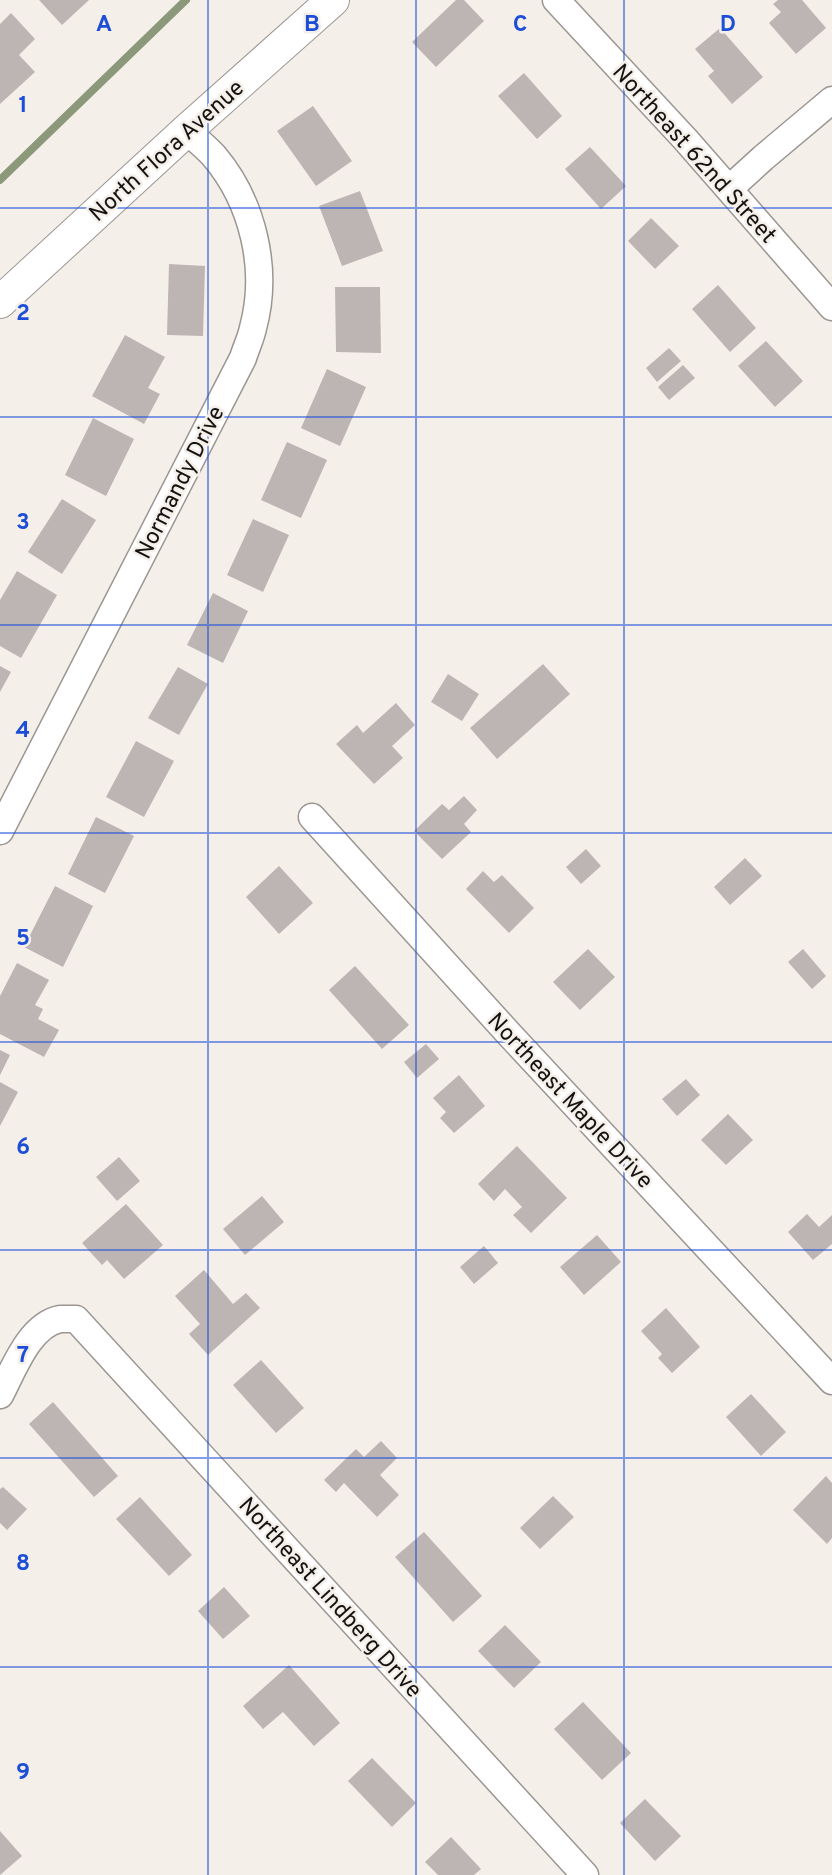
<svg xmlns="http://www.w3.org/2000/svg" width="832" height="1875" font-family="Overpass,sans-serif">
  <rect width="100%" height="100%" fill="#f5efea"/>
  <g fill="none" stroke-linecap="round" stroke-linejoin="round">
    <path stroke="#8b987a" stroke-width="8" d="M0,180L186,0"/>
  </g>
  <g fill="#bdb5b4">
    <path d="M39,0H89L62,25Z"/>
    <path d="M456,0H464L484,21L436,67L412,42Z"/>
    <path d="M778,0H802L826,28L796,54L769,23L781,12L773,4Z"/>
    <path d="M11,13L35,39L19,55L35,72L0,104V24Z"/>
    <path d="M720,28L763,77L732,104L708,76L714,71L695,49Z"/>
    <path d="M524,73L562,116L537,139L498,96Z"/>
    <path d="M313,106L352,161L316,186L277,131Z"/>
    <path d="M590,147L626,186L601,209L565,169Z"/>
    <path d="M360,191L383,251L342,266L319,206Z"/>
    <path d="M651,218L679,246L655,269L628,241Z"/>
    <path d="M169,264L205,266L203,336L167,335Z"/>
    <path d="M718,285L756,328L730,352L692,309Z"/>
    <path d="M335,287H380L381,353L336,352Z"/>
    <path d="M125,335L165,357L148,388L160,394L144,424L92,396Z"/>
    <path d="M766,341L803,381L775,407L738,366Z"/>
    <path d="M669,348L681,361L657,382L646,368Z"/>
    <path d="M683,365L695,378L669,400L658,387Z"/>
    <path d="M327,369L366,387L340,446L301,428Z"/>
    <path d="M93,418L134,439L106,496L65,475Z"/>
    <path d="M287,442L327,460L301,518L261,500Z"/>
    <path d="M62,499L96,520L62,574L28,552Z"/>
    <path d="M253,519L289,535L263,592L227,575Z"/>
    <path d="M17,571L57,595L21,658L0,646V600Z"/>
    <path d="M213,593L248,611L223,663L187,645Z"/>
    <path d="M543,664L570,694L497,759L470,728Z"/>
    <path d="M0,666L11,672L0,692Z"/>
    <path d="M178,667L208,684L179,735L148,718Z"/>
    <path d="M448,674L479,694L462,721L431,702Z"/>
    <path d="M396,703L415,725L392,746L403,758L374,784L336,744L357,725L363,733Z"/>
    <path d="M136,741L174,761L144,817L106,797Z"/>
    <path d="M464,796L477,810L464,824L471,832L442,859L414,831L442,804L449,810Z"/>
    <path d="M96,817L134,836L105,893L68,874Z"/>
    <path d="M586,849L601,866L581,884L566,867Z"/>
    <path d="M745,858L762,876L730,905L714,887Z"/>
    <path d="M279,866L313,903L279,934L246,897Z"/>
    <path d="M483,871L494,882L502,875L534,908L509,933L466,889Z"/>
    <path d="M55,886L93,906L63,967L24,947Z"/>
    <path d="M588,949L615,977L580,1010L553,982Z"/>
    <path d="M803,949L826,976L812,989L788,962Z"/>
    <path d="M17,963L49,980L35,1005L43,1009L38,1019L59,1030L44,1057L0,1034V996Z"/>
    <path d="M355,966L409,1025L382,1049L329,990Z"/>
    <path d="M426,1044L439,1059L417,1078L404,1062Z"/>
    <path d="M0,1050L10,1055L0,1075Z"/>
    <path d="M459,1075L485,1106L454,1133L440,1118L446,1112L433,1098Z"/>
    <path d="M686,1079L700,1095L677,1116L662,1099Z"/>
    <path d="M0,1082L18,1092L0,1126Z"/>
    <path d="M728,1114L753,1140L726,1165L701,1140Z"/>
    <path d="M517,1146L567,1198L531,1233L513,1215L522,1207L505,1189L494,1201L478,1184Z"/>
    <path d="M119,1157L140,1181L117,1201L96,1177Z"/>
    <path d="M262,1196L284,1222L245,1255L223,1229Z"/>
    <path d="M126,1204L163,1245L124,1279L107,1260L102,1265L82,1243Z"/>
    <path d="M807,1214L819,1227L832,1215V1244L813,1260L788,1232Z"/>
    <path d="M597,1235L621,1262L584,1295L560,1267Z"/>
    <path d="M484,1246L498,1263L474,1284L460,1267Z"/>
    <path d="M204,1270L233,1304L246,1293L260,1308L208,1355L189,1334L200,1324L175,1296Z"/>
    <path d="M666,1308L700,1347L672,1373L658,1358L662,1354L641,1331Z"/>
    <path d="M261,1360L304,1408L276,1433L233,1385Z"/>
    <path d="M751,1394L786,1432L761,1456L726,1417Z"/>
    <path d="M53,1402L118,1476L94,1497L29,1424Z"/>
    <path d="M381,1441L397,1458L380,1475L399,1495L377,1517L344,1483L336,1492L324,1480L356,1449L364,1457Z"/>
    <path d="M826,1476L832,1483V1538L827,1544L793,1510Z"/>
    <path d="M3,1487L27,1509L7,1530L0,1523V1489Z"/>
    <path d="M553,1496L574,1517L540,1549L520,1528Z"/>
    <path d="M140,1497L192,1555L169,1576L116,1519Z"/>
    <path d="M424,1532L482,1596L453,1622L395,1557Z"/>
    <path d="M224,1587L250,1616L223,1639L198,1611Z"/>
    <path d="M505,1625L541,1662L514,1688L478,1651Z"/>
    <path d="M289,1665L340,1723L314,1746L283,1712L263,1729L243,1706Z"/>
    <path d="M583,1702L631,1753L602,1780L554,1729Z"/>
    <path d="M372,1758L416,1803L392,1827L348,1781Z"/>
    <path d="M645,1799L681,1836L655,1861L620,1823Z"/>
    <path d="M0,1831L22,1856L0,1875Z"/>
    <path d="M451,1837L481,1869L474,1875H438L425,1862Z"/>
  </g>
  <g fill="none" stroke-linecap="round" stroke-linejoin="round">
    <g stroke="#9c9692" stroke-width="29">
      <g id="minor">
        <path d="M556,0L685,139L832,307"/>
        <path d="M729,189L763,158L832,100"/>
        <path d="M312,817L509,1034L832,1381"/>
        <path d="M0,831L243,358C246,348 251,338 253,328C269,269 253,202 214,156C206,147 195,139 187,130"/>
        <path d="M0,1395C13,1371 29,1325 60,1319C65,1319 71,1319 76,1319L585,1875"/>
      </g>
    </g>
    <g stroke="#9c9692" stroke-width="34">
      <path id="tertiary" d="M0,302L187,130L333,0"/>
    </g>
    <use href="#minor" stroke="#fff" stroke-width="26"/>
    <use href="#tertiary" stroke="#fff" stroke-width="32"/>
  </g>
  <path fill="none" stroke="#1d4ed8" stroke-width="2" stroke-opacity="0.55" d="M208,0V1875M416,0V1875M624,0V1875M0,208H832M0,417H832M0,625H832M0,833H832M0,1042H832M0,1250H832M0,1458H832M0,1667H832"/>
  <g text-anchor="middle" stroke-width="5" stroke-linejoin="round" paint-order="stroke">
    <g font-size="23" fill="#151311" stroke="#f5efea">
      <text transform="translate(166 150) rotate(-42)" y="8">North Flora Avenue</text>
      <text transform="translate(695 153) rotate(48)" y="8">Northeast 62nd Street</text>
      <text transform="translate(179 482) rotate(-63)" y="8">Normandy Drive</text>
      <text transform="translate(571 1100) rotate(47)" y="8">Northeast Maple Drive</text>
      <text transform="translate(331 1597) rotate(48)" y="8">Northeast Lindberg Drive</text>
    </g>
  </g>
  <g font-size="23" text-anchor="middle" font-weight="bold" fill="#1d4ed8" stroke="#f5efea" stroke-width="5" stroke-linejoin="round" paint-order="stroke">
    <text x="104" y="31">A</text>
    <text x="312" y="31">B</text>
    <text x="520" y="31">C</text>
    <text x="728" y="31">D</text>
    <text x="23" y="112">1</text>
    <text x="23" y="320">2</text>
    <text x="23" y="529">3</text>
    <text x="23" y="737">4</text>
    <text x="23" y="945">5</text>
    <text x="23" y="1154">6</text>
    <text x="23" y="1362">7</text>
    <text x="23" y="1570">8</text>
    <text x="23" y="1779">9</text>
  </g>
</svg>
